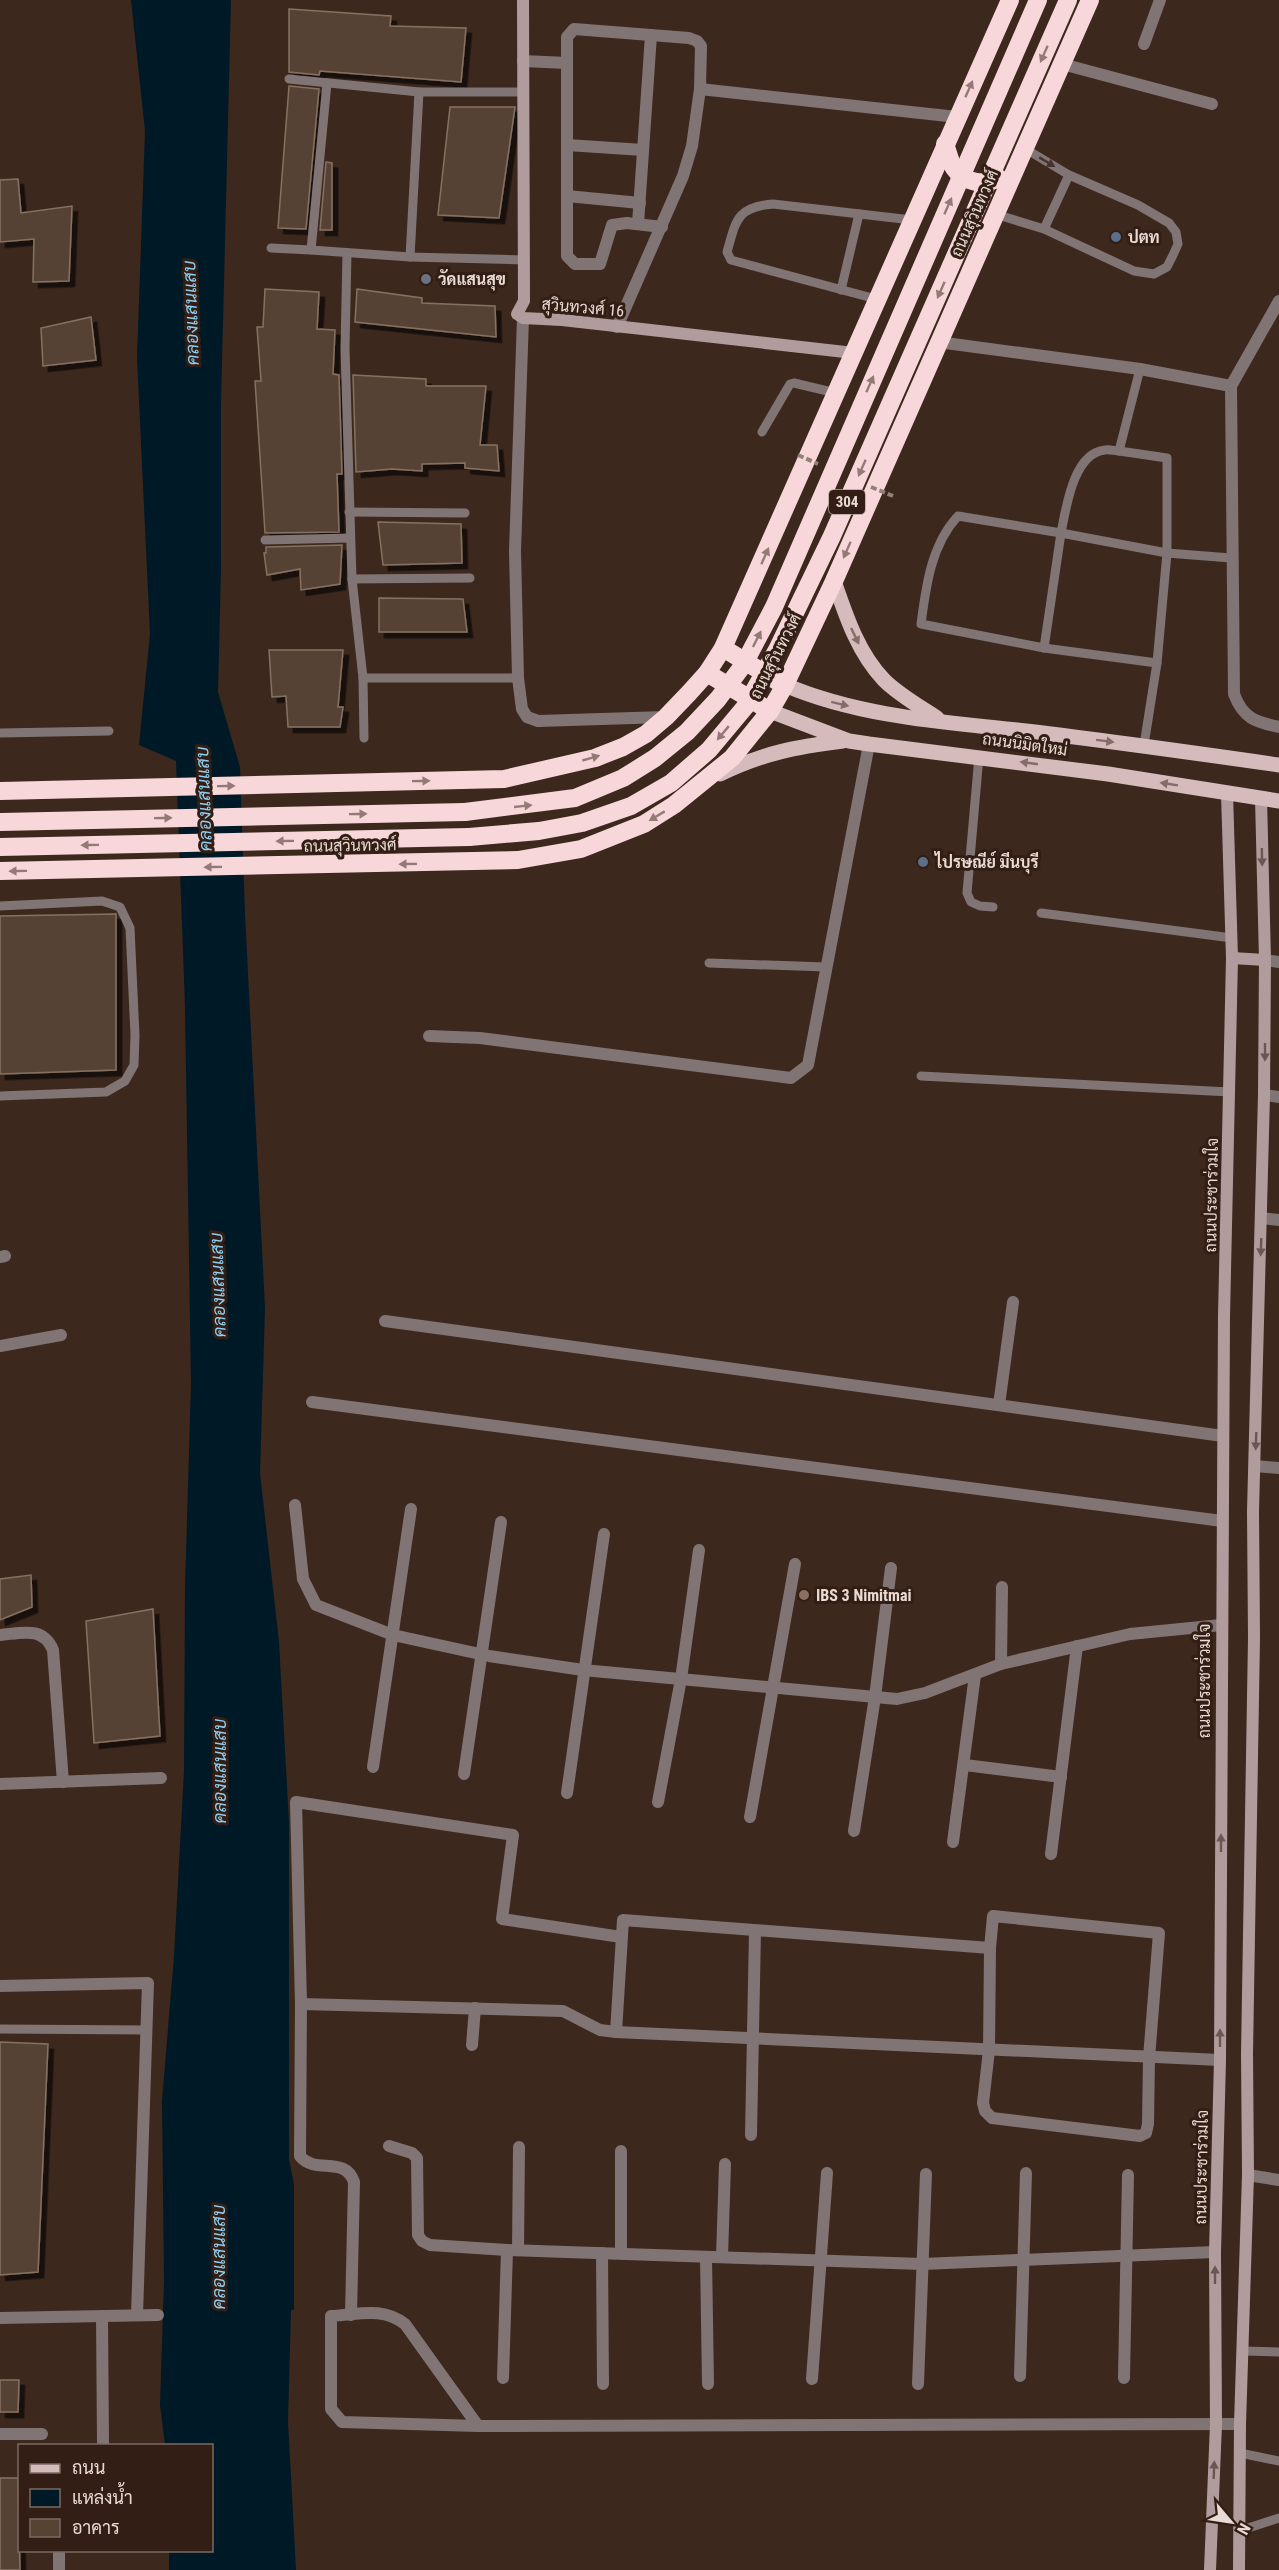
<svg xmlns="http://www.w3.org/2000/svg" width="1279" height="2570" font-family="'Roboto Condensed',Sarabun,sans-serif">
  <defs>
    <filter id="shadow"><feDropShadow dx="5.5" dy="5.5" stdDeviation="0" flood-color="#0009"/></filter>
  </defs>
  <rect width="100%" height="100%" fill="#3c281d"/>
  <path fill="#001926" d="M131,0H231L221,403V569L218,692L240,767L245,914L265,1308L260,1473L279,1642L289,1823V2159L294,2185V2310H291L288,2421L296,2570H169V2551L212,2550V2446L165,2445L160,2405L164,2281L162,2101L174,1956L184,1771L185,1587L191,1384L185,1006L176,761L139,745L150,634L137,358L145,131Z"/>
  <g fill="#574334" stroke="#867161" stroke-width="1.5" filter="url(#shadow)">
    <path d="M289,9L391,16L390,26L466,28L461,82L320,71L319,75L289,72Z"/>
    <path d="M289,86L319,89L306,229L278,228Z"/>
    <path d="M450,107H515L499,218L438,215Z"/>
    <path d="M326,162L332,163V230H320Z"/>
    <path d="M18,179L21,213L72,206L69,281L33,282L34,239L0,242V180Z"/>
    <path d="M265,289L319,292L317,329L335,330L333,374L339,375L342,474H337L339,532L265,533L255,381H261L257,327H263Z"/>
    <path d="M357,289L422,298V303L495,306L496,337L355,322Z"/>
    <path d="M91,317L96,360L43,366L41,328Z"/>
    <path d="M353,375L426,379V386H486L480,445H497L499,471L465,468V463L422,464V471L392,469L356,472Z"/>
    <path d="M378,522L461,524L462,563L383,565Z"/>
    <path d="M342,545L340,584L301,590L300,569L267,575L264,553H266V547Z"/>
    <path d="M379,598L463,599L467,632H379Z"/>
    <path d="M269,650H343L338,707H343L340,727H288L286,696L272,697Z"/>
    <path d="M116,914V1070L0,1074V916Z"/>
    <path d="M31,1575L32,1607L0,1620V1579Z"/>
    <path d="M153,1609L160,1736L94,1743L86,1621Z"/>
    <path d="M0,2042L48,2044L38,2272L0,2275Z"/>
    <path d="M0,2380H19L18,2412H0Z"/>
    <path d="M0,2478H18L20,2570H0Z"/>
  </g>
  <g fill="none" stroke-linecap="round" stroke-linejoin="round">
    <g stroke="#817475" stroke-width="9">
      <path d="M289,79L419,92"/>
      <path d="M327,83L311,250L410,257"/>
      <path d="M523,92H419L410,257L525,260"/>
      <path d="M995,214L1044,229L1134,271L1154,274L1167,267L1173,255L1178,244L1176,232L1169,223L1138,205L1069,175L1024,148"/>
      <path d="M1044,229L1069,175"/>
      <path d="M271,248L311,250"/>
      <path d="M347,253L345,349L352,579"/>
      <path d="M841,290L859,214"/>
      <path d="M876,299L731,260L727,252C736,221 736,207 773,204L912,220"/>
      <path d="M1140,369L1119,451C1115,451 1109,449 1105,450C1073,453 1066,509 1061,533L958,516C931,545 926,586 921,624L1044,648L1157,663"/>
      <path d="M762,432L790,384L794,383L836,393"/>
      <path d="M349,512L465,513"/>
      <path d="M265,540L350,538"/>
      <path d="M470,578L352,579L363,678H518"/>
      <path d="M1044,648L1061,533L1167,553V458L1119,451"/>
      <path d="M363,678L364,738"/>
      <path d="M0,733L109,731"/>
      <path d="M1144,745L1157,663L1167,553L1231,558"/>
      <path d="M979,756L967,893L971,902L980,906L993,907"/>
      <path d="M0,906L102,901L120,907L130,928L135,1035L134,1065L125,1081L106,1092L0,1096"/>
      <path d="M1041,913L1232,938"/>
      <path d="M709,963L826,967"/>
      <path d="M921,1076L1230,1092"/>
      <path d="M0,2029L147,2030"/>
      <path d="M1243,2351L1279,2352"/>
      <path d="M1240,2453L1279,2461"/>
      <path d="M1239,2531L1279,2518"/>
    </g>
    <g stroke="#817475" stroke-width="12">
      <path d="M1144,44L1160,0"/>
      <path d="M523,61L567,63"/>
      <path d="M1062,64L1212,104"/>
      <path d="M567,145L643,150"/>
      <path d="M567,196L640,203"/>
      <path d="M638,224L651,35"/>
      <path d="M662,227L627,223L612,225L600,264H575L567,256V37L574,29L689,38L697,41L701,46L700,89"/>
      <path d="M523,318L515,551L518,678L522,709L527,717L538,721L665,717"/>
      <path d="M617,327L683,176L692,146L700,89L957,117"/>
      <path d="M938,342L1140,369L1231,386L1234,694C1243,718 1255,722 1279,727"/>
      <path d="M1231,386L1279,301"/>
      <path d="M1265,960L1279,962"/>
      <path d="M429,1036L480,1038L791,1078L808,1065L869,744"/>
      <path d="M1264,1095L1279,1097"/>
      <path d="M1262,1218L1279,1220"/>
      <path d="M0,1257L5,1256"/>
      <path d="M385,1321L1223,1436"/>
      <path d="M0,1346L61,1335"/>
      <path d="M312,1402L1222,1521"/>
      <path d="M999,1405L1013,1302"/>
      <path d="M1255,1466L1279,1468"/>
      <path d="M295,1505L303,1579L316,1605L393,1635L489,1656L583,1670L897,1699L925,1693L1001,1664L1130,1634L1221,1625"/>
      <path d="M0,1635C22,1633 43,1626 53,1650L63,1782"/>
      <path d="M1001,1664L1002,1587"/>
      <path d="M965,1765L1061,1777"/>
      <path d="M373,1767L411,1509"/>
      <path d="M464,1774L501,1522"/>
      <path d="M0,1784L161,1778"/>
      <path d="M567,1793L604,1534"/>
      <path d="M658,1802L681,1679L699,1550"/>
      <path d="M750,1817L795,1564"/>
      <path d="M854,1831L875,1697L891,1568"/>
      <path d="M953,1842L975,1675"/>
      <path d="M1051,1854L1077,1646"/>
      <path d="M993,1916L1159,1933L1149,2058L1148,2124L1146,2133L1140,2136L992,2118L985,2111L983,2103L989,2050L990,1948Z"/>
      <path d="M0,1986L148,1983L137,2315"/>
      <path d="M301,2004L563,2011L600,2030L616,2032L1220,2060"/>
      <path d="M616,2032L623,1920L990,1948"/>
      <path d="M472,2045L475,2008"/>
      <path d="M751,2135L755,1931"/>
      <path d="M389,2146L412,2153L417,2158L418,2235L422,2241L430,2245L507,2250L922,2264L1215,2252"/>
      <path d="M1248,2175L1279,2180"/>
      <path d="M518,2250L519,2147"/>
      <path d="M602,2253L603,2384"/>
      <path d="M621,2253V2151"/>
      <path d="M706,2257L708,2384"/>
      <path d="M722,2257L725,2164"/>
      <path d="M351,2315L354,2182C345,2155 315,2175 300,2156L301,2004L296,1802L513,1835L502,1919L621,1937"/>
      <path d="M102,2316L103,2443"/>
      <path d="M0,2318L158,2315"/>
      <path d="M1020,2376L1026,2173"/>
      <path d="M503,2378L507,2250"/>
      <path d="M1124,2378L1128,2175"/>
      <path d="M812,2379L827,2173"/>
      <path d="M918,2384L926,2174"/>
      <path d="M478,2426L405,2324C381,2306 358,2315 331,2316V2409L342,2422L478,2426L1240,2424"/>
      <path d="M0,2434H42"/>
      <path d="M59,2570V2550"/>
    </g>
    <g stroke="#b19c9d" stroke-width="12">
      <path d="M523,0L524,301L517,314L523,318L562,320L854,353"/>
      <path d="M1232,958L1265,960"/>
      <path d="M1210,2570L1216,2424L1215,2252L1220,2060L1224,1316L1232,958L1227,793"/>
      <path d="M1239,2570L1240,2424L1248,2175L1247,2054L1254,1638L1253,1511L1264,1095L1265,960L1261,798"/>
    </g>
    <g stroke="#d6bbbc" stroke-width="15">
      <path d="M834,581C846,616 858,653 884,680C899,695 919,706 937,718"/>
      <path d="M785,685C860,717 945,722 1026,731C1110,741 1195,753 1279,765"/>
      <path d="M770,711L849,741L869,744L1108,774L1279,801"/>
      <path d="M720,774C764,753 795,747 843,741"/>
    </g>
    <g stroke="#f7d7d9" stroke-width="18">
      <path d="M945,144C948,152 950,162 954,168C964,183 984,186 999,178"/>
      <path d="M723,648L777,681"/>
      <path d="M707,673L770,711"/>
      <path d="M0,791L504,779L595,758L623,747L646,734L666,717L689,693L707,673L723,648L1010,0"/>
      <path d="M0,822L465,812"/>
      <path d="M0,847L469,837"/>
      <path d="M0,871L518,860L581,849L644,824L674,805L732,758L770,711L785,685L834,581L1090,0"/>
    </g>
    <g stroke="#928177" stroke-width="4" stroke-dasharray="6 3" stroke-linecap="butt">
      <path d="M798,455L818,464"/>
      <path d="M871,487L893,496"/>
    </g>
    <g stroke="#f7d7d9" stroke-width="18">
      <path d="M465,812L575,798L623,778L655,758L687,732L718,699L744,664L774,607L1038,0"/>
      <path d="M469,837L539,831L582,823L631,806L671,783L709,750L745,707L777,650L832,536L1068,0"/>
    </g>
  </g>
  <defs><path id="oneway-solid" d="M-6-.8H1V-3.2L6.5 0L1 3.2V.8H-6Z" transform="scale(1.5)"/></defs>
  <g fill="#947a76">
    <use href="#oneway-solid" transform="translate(1044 54) rotate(114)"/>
    <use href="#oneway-solid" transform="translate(969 89) rotate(-66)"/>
    <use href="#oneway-solid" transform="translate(948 206) rotate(-66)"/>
    <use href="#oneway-solid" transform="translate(941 290) rotate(114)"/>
    <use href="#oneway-solid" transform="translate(870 384) rotate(-66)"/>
    <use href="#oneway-solid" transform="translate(862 468) rotate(114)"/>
    <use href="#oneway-solid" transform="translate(847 550) rotate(114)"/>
    <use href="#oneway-solid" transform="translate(765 556) rotate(-66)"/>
    <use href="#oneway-solid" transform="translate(757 639) rotate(-63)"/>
    <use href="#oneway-solid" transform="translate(723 733) rotate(130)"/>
    <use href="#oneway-solid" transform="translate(591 758) rotate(-16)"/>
    <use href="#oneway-solid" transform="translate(421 781) rotate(-1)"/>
    <use href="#oneway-solid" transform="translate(226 786) rotate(-1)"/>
    <use href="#oneway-solid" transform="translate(523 806) rotate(-6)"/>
    <use href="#oneway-solid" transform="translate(358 814) rotate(-1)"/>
    <use href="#oneway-solid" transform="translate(657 816) rotate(149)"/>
    <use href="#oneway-solid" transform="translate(163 818) rotate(-1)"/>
    <use href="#oneway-solid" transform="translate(285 841) rotate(179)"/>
    <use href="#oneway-solid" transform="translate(90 845) rotate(179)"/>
    <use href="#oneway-solid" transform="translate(408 864) rotate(179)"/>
    <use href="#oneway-solid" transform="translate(213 867) rotate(179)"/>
    <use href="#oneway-solid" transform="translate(18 871) rotate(179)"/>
  </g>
  <use fill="#46342c" href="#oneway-solid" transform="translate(1047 162) rotate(31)"/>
  <g fill="#846c68">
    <use href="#oneway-solid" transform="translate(855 636) rotate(64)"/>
    <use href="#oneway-solid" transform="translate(840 704) rotate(14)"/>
    <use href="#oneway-solid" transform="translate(1105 741) rotate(7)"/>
    <use href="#oneway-solid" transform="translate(1029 763) rotate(-172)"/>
    <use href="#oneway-solid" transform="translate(1169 784) rotate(-171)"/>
  </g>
  <g fill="#6b5752">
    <use href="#oneway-solid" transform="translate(1262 857) rotate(89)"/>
    <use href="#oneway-solid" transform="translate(1265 1052) rotate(90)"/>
    <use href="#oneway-solid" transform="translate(1261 1247) rotate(92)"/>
    <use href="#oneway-solid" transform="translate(1256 1441) rotate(92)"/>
    <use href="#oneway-solid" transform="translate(1221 1843) rotate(-90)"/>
    <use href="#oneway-solid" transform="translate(1220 2038) rotate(-90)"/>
    <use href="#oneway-solid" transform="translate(1215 2275) rotate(-90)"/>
    <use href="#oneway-solid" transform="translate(1214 2470) rotate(-88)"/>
  </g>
  <g fill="#5c6f8a" stroke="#321e14" stroke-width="2">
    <circle cx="1116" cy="237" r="6"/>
    <circle cx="923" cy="862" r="6"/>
  </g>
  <circle fill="#6b7280" stroke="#321e14" stroke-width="2" cx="426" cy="279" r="6"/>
  <circle fill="#8d6e63" stroke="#321e14" stroke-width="2" cx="804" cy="1595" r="6"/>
  <g text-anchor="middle" stroke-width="6" stroke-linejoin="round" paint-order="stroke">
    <rect fill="#321e14" stroke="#b2a29a" stroke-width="1.5" x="829" y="490" width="36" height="24" rx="4.5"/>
    <g font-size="15" font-weight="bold" fill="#e9dbd4">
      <text x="847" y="507">304</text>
    </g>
    <g font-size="16" fill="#e9dbd4" stroke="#321e14">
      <text transform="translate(974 213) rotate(-66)" y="6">ถนนสุวินทวงศ์</text>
      <text transform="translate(583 307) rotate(5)" y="6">สุวินทวงศ์ 16</text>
      <text transform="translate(775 656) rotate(-63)" y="6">ถนนสุวินทวงศ์</text>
      <text transform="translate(1025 744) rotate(8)" y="6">ถนนนิมิตใหม่</text>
      <text transform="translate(350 845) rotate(-1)" y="6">ถนนสุวินทวงศ์</text>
      <text transform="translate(1211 1195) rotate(-89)" y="6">ถนนประชาร่วมใจ</text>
      <text transform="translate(1204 1681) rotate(-90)" y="6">ถนนประชาร่วมใจ</text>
      <text transform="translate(1201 2167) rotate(-89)" y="6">ถนนประชาร่วมใจ</text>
    </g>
    <g font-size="16" font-weight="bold" fill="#e9dbd4" stroke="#321e14" text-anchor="start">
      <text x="1128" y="243">ปตท</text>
      <text x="438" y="285">วัดแสนสุข</text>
      <text x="935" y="868">ไปรษณีย์ มีนบุรี</text>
      <text x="816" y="1601">IBS 3 Nimitmai</text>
    </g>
    <g font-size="18" font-style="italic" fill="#8ecef0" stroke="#321e14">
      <text transform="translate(191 313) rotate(-92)" y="6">คลองแสนแสบ</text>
      <text transform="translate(204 799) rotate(-92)" y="6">คลองแสนแสบ</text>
      <text transform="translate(218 1285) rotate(-92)" y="6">คลองแสนแสบ</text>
      <text transform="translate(220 1771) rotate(-90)" y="6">คลองแสนแสบ</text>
      <text transform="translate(219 2257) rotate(-90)" y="6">คลองแสนแสบ</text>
    </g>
  </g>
  <rect x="18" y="2444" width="195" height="108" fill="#321e14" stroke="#7b6a61" stroke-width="1.5"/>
  <rect x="30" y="2464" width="30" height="9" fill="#d6bbbc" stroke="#7b6a61" stroke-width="1.5"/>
  <text x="72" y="2474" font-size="18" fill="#e9dbd4">ถนน</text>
  <rect x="30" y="2489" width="30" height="18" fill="#001926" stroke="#7b6a61" stroke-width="1.5"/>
  <text x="72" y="2504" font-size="18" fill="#e9dbd4">แหล่งน้ำ</text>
  <rect x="30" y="2519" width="30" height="18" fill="#574334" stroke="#7b6a61" stroke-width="1.5"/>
  <text x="72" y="2534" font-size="18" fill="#e9dbd4">อาคาร</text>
  <g transform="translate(1231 2522) rotate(119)" stroke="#321e14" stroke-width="4.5" paint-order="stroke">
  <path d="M0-4.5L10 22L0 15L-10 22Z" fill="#e9dbd4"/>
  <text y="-9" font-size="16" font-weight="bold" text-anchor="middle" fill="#e9dbd4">N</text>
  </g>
</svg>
